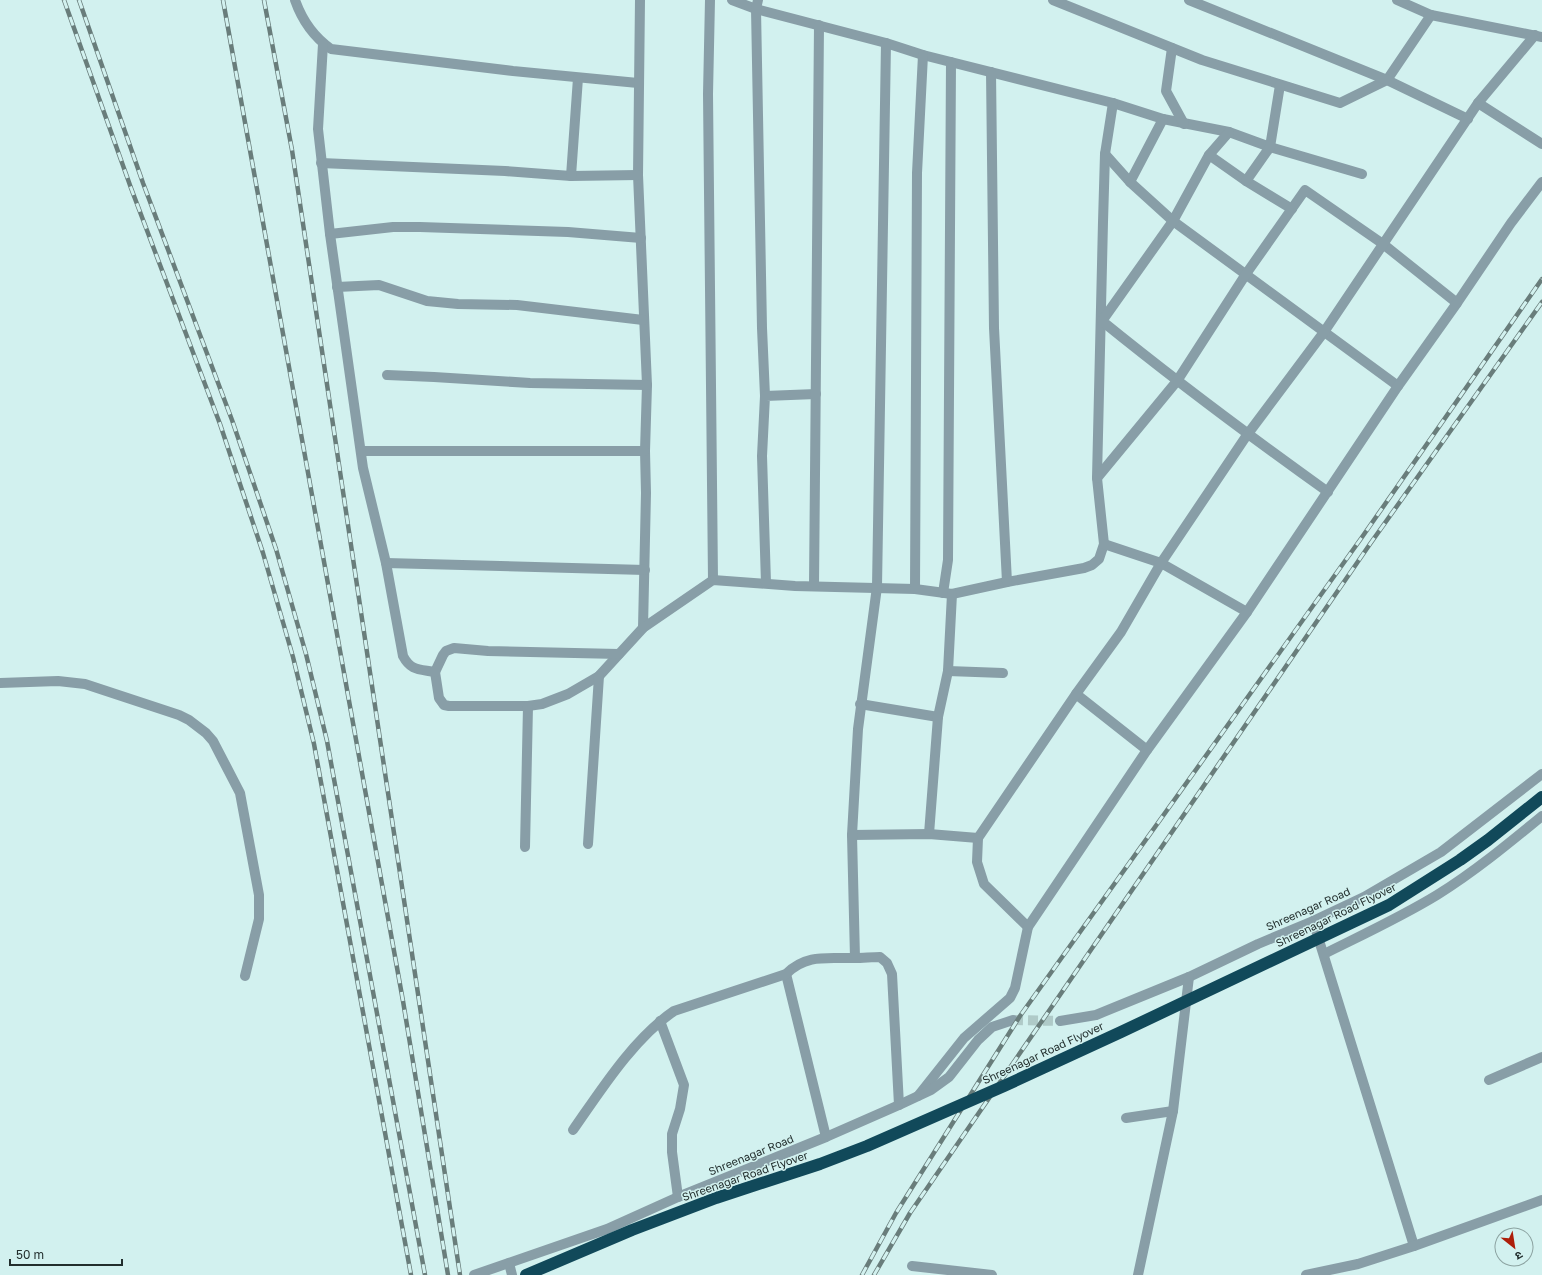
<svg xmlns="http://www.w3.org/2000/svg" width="1542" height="1275" font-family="'Golos Text','Noto Sans Devanagari',sans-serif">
  <rect width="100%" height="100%" fill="#d2f1ef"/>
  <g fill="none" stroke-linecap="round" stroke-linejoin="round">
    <path stroke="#afcac8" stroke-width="10" stroke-dasharray="10 5" stroke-linecap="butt" d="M1013,1020L1060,1021"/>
    <g stroke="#889ea7" stroke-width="10">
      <path d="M295,0C302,20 314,37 331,49L513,71L638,83"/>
      <path d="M640,0L638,175L647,385L645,451L646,493L643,628"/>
      <path d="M710,0L708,94L713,580"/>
      <path d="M732,0L756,9L886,43L923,55L1113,103L1163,119L1229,132L1270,147L1362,174"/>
      <path d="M758,0L756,9L762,328L765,396"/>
      <path d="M1053,0L1202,60L1340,103L1387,80L1431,15"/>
      <path d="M1189,0L1387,80L1468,119"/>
      <path d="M1397,0L1431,15L1542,37"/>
      <path d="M323,44L318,129L330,234L363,468L386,563L403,656C411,671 419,669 435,672L439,698L444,705L449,706H528L542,704L568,694L599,676L643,628L713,580L795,586L915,589L952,594L1007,582L1084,568L1092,565L1099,559L1104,544L1097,478L1103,222L1105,154L1113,103"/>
      <path d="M1172,48L1166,91L1184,124"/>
      <path d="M991,72L994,328L1007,582"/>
      <path d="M1478,103L1542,144"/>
      <path d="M1163,119L1130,182L1173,221L1398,386"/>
      <path d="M1229,132L1209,155L1173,221L1102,321C1176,381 1251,437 1328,492"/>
      <path d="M1105,154L1130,182"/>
      <path d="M1209,155L1246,181L1292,209"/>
      <path d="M321,163L505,171L571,176L638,175"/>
      <path d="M571,176L578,78"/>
      <path d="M1246,181L1270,147L1280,85"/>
      <path d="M330,234L393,227H420L568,232L641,238"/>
      <path d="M337,287L379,285L427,301L458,304L517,305L643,320"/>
      <path d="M387,375L434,377L530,383L647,385"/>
      <path d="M361,451H645"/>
      <path d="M1097,478L1177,381L1246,274L1305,190L1383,244L1457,303"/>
      <path d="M1104,544L1161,563L1247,612"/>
      <path d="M386,563L645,570"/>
      <path d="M766,583L762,456L765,396L816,394"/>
      <path d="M814,586L819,25"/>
      <path d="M915,589L917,173L923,55"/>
      <path d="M943,593L948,560L951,62"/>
      <path d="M948,671L1003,673"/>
      <path d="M435,672L443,655L446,651L454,648L488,651L619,654"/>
      <path d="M0,683L58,681L85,684L179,715L189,720L206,733L213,741L240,793L259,895V919L245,976"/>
      <path d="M1076,694L1147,750"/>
      <path d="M860,704L938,717"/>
      <path d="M929,834L938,717L948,671L952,594"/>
      <path d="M852,835L929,834L978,838"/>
      <path d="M588,844L599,676"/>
      <path d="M525,847L528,706"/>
      <path d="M1313,921L1414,1246"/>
      <path d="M1028,927L984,884L977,862L978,838L1076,694L1121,632L1161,563L1247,435L1324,332L1478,103L1535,35"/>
      <path d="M1324,954C1362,935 1401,917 1437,895C1474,872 1508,844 1542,816"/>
      <path d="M855,958L852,835L858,729L877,587L886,43"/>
      <path d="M786,974L826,1137"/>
      <path d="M660,1021L684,1085L680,1109L672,1134V1152L678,1197"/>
      <path d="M1060,1021L1096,1015L1189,977L1258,944L1313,921L1364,897L1441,852L1542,774"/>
      <path d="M1489,1080L1542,1057"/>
      <path d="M918,1096L964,1038L1010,998L1015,988L1028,927L1147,750L1247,612L1398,386L1457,303L1511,223L1542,182"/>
      <path d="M1126,1118L1173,1111"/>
      <path d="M573,1130C601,1090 633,1039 674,1011L786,974C807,953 829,959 855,958C863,958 872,957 880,957L887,963L892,974L899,1105"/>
      <path d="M509,1263L512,1275"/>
      <path d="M912,1266L992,1275"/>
      <path d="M474,1275L607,1229L678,1197L826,1137L899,1105L931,1090L949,1077L978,1040L992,1027L1013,1020"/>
      <path d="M1138,1275L1173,1111L1189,977"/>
      <path d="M1306,1275L1358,1264L1414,1246L1542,1200"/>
    </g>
    <g stroke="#697d7b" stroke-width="4.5">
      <g id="rail">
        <path d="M64,0L131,188L220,424L263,553L293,657L314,744L411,1275"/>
        <path d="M79,0L143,183L232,420L276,549L306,654L327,741L425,1275"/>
        <path d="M223,0L403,1001L448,1275"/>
        <path d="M264,0L292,150L460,1275"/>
        <path d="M862,1275L896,1213L1020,1016L1360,540L1542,279"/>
        <path d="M874,1275L910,1213L1370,544L1542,302"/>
      </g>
    </g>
    <use href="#rail" stroke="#d2f1ef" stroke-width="3" stroke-dasharray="9" stroke-linecap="butt"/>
    <path stroke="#11495a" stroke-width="12" d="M526,1275L632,1230L716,1198L820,1164L867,1146L1004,1086L1121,1032L1389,905L1460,860L1488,840L1542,797"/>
  </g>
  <g text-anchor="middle" stroke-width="3" stroke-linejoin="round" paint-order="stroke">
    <g font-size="11" fill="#222e2d" stroke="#d2f1ef">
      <text transform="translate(1308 909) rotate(-24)" y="4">Shreenagar Road</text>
      <text transform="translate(1336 915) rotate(-26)" y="4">Shreenagar Road Flyover</text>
      <text transform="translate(1043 1053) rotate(-25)" y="4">Shreenagar Road Flyover</text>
      <text transform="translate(751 1155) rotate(-22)" y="4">Shreenagar Road</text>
      <text transform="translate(745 1176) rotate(-19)" y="4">Shreenagar Road Flyover</text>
    </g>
  </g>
  <g transform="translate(1514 1247) rotate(150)"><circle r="19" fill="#d2f1ef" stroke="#8ca3a1"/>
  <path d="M0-3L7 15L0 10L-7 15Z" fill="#ad1e0a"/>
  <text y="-6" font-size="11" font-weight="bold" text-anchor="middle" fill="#222e2d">उ</text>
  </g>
  <path d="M10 1259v6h112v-6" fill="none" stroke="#222e2d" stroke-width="2"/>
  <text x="16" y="1259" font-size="12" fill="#222e2d" stroke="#d2f1ef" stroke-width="3" paint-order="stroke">50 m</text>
</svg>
